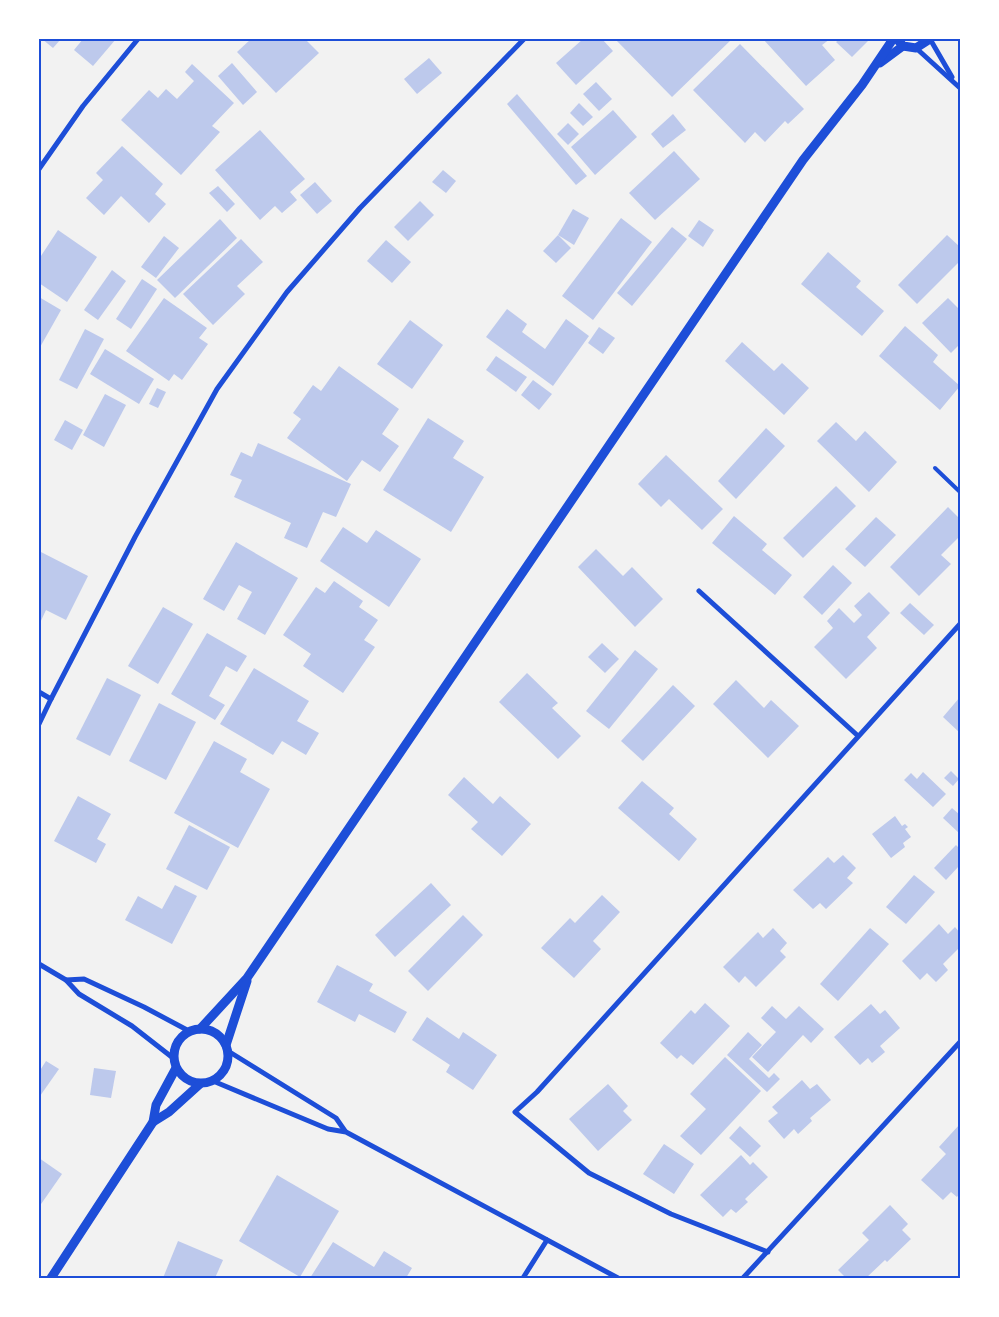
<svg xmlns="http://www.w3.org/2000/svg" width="999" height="1317" font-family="'Fira Sans Condensed',sans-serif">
  <rect width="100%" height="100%" fill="#f2f2f2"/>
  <g fill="#bdc9ec">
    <path d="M42,39H61L53,48Z"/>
    <path d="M83,39H116L93,66L74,50Z"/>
    <path d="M251,39H305L319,53L276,93L237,52Z"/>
    <path d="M583,39H602L613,51L576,85L556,63Z"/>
    <path d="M615,39H732L672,97Z"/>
    <path d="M763,39H830L822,45L835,60L806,86Z"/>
    <path d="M840,39H870L852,57L836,42Z"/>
    <path d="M740,44L804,109L788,124L785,121L765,142L755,132L745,143L693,90Z"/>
    <path d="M429,58L442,73L417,94L404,79Z"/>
    <path d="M232,63L257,92L243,105L218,76Z"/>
    <path d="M192,64L234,103L212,126L220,132L181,175L121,120L149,90L158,98L166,89L177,99L194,81L185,72Z"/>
    <path d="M596,82L612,99L599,111L583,94Z"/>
    <path d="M517,94L587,176L576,185L507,104Z"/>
    <path d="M579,103L593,117L583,126L570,113Z"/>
    <path d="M613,110L637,137L595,175L571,147Z"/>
    <path d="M673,114L686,130L663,148L651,134Z"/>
    <path d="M568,123L579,134L568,145L557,134Z"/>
    <path d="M260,130L305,179L290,192L297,200L282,213L275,206L260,220L215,170Z"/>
    <path d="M122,146L163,184L155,194L166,204L149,223L121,196L104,215L86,198L103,180L96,173Z"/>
    <path d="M674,151L700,179L655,220L629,193Z"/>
    <path d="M443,170L456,181L446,193L432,182Z"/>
    <path d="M315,182L332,201L317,214L300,195Z"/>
    <path d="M218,186L235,204L227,212L209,193Z"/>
    <path d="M420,201L434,215L408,241L394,227Z"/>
    <path d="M573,209L589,218L574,245L558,235Z"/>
    <path d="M621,218L652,242L593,320L562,296Z"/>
    <path d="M220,219L237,238L175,298L157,280Z"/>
    <path d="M699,220L714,230L703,247L688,236Z"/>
    <path d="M672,227L687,239L632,306L617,293Z"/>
    <path d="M58,230L97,257L67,302L39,283V259Z"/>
    <path d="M558,235L571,248L556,263L543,251Z"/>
    <path d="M947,235L960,247V261L917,304L898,285Z"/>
    <path d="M164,236L179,248L156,278L141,267Z"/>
    <path d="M241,239L263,262L237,286L245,294L213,325L183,294Z"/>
    <path d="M386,240L411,262L392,283L367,261Z"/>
    <path d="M828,252L861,281L856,287L884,311L862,336L801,284Z"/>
    <path d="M112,270L126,281L98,320L84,310Z"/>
    <path d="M142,279L157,289L131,329L116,319Z"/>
    <path d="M39,297L61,310L39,349Z"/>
    <path d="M164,298L207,328L199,338L208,344L182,380L174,374L169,381L126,351Z"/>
    <path d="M948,298L960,310V344L951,353L922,323Z"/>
    <path d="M507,309L527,324L522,332L545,349L566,319L589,336L553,386L486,337Z"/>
    <path d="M410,320L443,345L412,389L377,364Z"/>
    <path d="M905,326L938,355L933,362L960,386L940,410L879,356Z"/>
    <path d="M599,327L615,338L603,354L588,343Z"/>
    <path d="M85,329L104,339L77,389L59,380Z"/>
    <path d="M742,342L774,371L782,363L809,388L784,415L725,361Z"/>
    <path d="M105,349L154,379L139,404L90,374Z"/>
    <path d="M496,356L527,377L516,392L486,370Z"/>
    <path d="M339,366L399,409L382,434L399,446L380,472L362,460L347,481L287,438L301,419L293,413L313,385L321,391Z"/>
    <path d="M533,380L552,394L539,410L521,395Z"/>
    <path d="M157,388L166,392L158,408L149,404Z"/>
    <path d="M105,394L126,405L104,447L83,435Z"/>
    <path d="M428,418L464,441L453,458L484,477L451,532L383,490Z"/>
    <path d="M65,420L83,430L72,450L54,440Z"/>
    <path d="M836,422L856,441L865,431L897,462L869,492L817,441Z"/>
    <path d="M766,428L785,446L736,499L718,481Z"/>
    <path d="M258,443L351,484L336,517L323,512L307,548L284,538L291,523L234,497L242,480L230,475L241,452L252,457Z"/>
    <path d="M666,455L723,509L702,530L669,499L661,507L638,484Z"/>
    <path d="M836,486L856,506L803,558L783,538Z"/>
    <path d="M948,507L960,519V536L941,555L951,564L919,596L890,567Z"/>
    <path d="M734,516L767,544L762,550L792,575L775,595L712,543Z"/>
    <path d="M876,517L896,535L865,567L845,549Z"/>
    <path d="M343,527L367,543L376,530L421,559L389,607L320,561Z"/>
    <path d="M236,542L298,578L265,635L237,619L252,592L239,585L224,611L203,599Z"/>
    <path d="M596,549L623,576L632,567L663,599L635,627L578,567Z"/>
    <path d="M39,551L88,576L66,620L46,610L39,625Z"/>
    <path d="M833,565L852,583L822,615L803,597Z"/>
    <path d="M334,581L363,601L359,607L378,620L364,640L375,647L343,693L303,666L311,654L283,635L316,587L325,593Z"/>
    <path d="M869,592L890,613L867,637L877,648L846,679L814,647L833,628L827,621L839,608L854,623L862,615L854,606Z"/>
    <path d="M910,603L934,625L924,635L900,613Z"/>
    <path d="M163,607L193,624L158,684L128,666Z"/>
    <path d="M207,633L247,656L237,672L226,666L209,696L225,705L215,720L171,694Z"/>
    <path d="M602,643L619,659L605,673L588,657Z"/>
    <path d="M635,650L658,669L609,729L586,711Z"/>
    <path d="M254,668L309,701L297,721L319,733L306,755L282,741L273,755L220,724Z"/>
    <path d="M527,673L558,703L552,708L581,736L558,759L499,702Z"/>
    <path d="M107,678L141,695L110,756L76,739Z"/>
    <path d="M736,680L764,708L771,700L799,726L768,758L713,704Z"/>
    <path d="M673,685L695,706L643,761L621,741Z"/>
    <path d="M960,697V733L943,717Z"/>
    <path d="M159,703L196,722L166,780L129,761Z"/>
    <path d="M214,741L247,759L240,772L270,789L238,848L174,813Z"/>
    <path d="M951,771L959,779L953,786L944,778Z"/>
    <path d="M923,772L946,794L933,807L904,780L911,773L917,779Z"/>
    <path d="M464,777L493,804L500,796L531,824L502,856L471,829L478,822L448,795Z"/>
    <path d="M642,781L674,808L669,814L697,839L679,861L618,808Z"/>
    <path d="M78,796L111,814L97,839L106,844L96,863L54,841Z"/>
    <path d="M952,808L960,815V834L943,818Z"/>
    <path d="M895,816L902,826L905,824L908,827L905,829L911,837L903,843L905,847L891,858L872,834Z"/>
    <path d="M189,825L230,847L207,890L166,869Z"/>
    <path d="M956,845L960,849V865L946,880L934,868Z"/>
    <path d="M843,855L856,868L847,878L853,883L826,909L820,903L813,909L793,890L828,857L834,863Z"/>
    <path d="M914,875L935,892L906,924L886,907Z"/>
    <path d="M431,883L451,905L395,957L375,935Z"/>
    <path d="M175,885L197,896L172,944L125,920L138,896L162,909Z"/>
    <path d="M602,895L620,912L593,941L601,949L574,978L541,948L570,918L575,923Z"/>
    <path d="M463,915L483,935L428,991L408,971Z"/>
    <path d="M939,924L948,934L955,927L960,933V947L943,964L948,970L936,982L927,973L920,980L902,961Z"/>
    <path d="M773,928L787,943L780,951L786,957L756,987L745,976L739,983L723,967L758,932L763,938Z"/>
    <path d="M870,928L889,944L838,1001L820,984Z"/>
    <path d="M337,965L373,984L369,991L407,1012L395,1033L359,1014L355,1022L317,1002Z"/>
    <path d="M705,1003L730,1026L693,1065L681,1055L677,1059L660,1043L691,1010L695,1014Z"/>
    <path d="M871,1004L880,1014L885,1010L900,1028L880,1046L885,1052L872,1063L868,1058L860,1065L834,1037Z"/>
    <path d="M772,1006L786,1019L799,1006L824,1029L811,1043L803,1035L768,1072L752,1057L776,1032L761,1018Z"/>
    <path d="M427,1017L459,1039L463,1032L497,1055L473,1090L446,1072L450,1065L412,1040Z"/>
    <path d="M748,1032L762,1045L749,1059L769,1078L774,1073L780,1079L767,1092L727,1055Z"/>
    <path d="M725,1057L761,1091L701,1155L680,1136L706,1109L690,1094Z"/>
    <path d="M46,1061L59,1069L40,1096L39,1072Z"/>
    <path d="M94,1068L116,1071L111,1098L90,1095Z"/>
    <path d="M802,1080L810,1089L817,1084L831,1100L810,1118L812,1121L798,1134L794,1129L784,1139L768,1121L778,1113L772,1107Z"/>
    <path d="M608,1084L628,1106L623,1111L632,1120L598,1151L569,1119Z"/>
    <path d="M960,1124V1193L957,1197L951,1192L943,1200L921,1180L946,1154L939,1147Z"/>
    <path d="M740,1126L761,1146L750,1157L729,1138Z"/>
    <path d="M664,1144L694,1164L674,1194L643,1174Z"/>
    <path d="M741,1155L750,1165L753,1162L768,1177L745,1199L748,1202L736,1213L731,1209L723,1217L700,1195Z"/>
    <path d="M39,1158L62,1174L39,1207Z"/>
    <path d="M277,1175L339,1211L300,1277L239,1241Z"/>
    <path d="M890,1205L908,1224L902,1230L911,1239L887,1262L885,1260L866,1278H846L838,1270L869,1240L862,1233Z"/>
    <path d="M178,1241L223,1260L215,1278H163Z"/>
    <path d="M333,1242L374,1267L384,1251L412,1268L406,1278H310Z"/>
  </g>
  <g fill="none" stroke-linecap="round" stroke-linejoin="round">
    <path stroke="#1d4ed8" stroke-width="4" d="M935,468L960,492"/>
    <g stroke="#1d4ed8" stroke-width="5">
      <path d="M930,39L952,77"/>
      <path d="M916,48L960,88"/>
      <path d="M39,169L83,106L138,39"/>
      <path d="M699,591L857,735"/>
      <path d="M39,692L51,699L135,537L217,389L287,292L360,208L524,39"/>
      <path d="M39,724L51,699"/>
      <path d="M39,964L66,980L79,994L132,1026L173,1058"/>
      <path d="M66,980L84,979L144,1007L189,1031"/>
      <path d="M228,1051L336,1118L345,1131"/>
      <path d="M213,1081L328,1129L346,1132L618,1278"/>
      <path d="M768,1252L671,1214L589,1173L515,1112L537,1092L960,624"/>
      <path d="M523,1278L547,1240"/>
      <path d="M743,1278L960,1042"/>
    </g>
    <g stroke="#1d4ed8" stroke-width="9">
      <path d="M897,39L903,46L916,48L930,39"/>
      <path d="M880,63L903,46"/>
      <circle cx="201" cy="1056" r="27"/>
      <path d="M200,1029L247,978L803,160L862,85L893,39"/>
      <path d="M226,1045L247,981"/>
      <path d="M153,1122L169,1112L200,1084"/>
      <path d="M51,1278L153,1122L156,1105L176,1068"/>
    </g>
  </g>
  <rect width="999" height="1317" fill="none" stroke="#ffffff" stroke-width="80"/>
  <rect x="40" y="40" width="919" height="1237" fill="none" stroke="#1d4ed8" stroke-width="2"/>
</svg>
